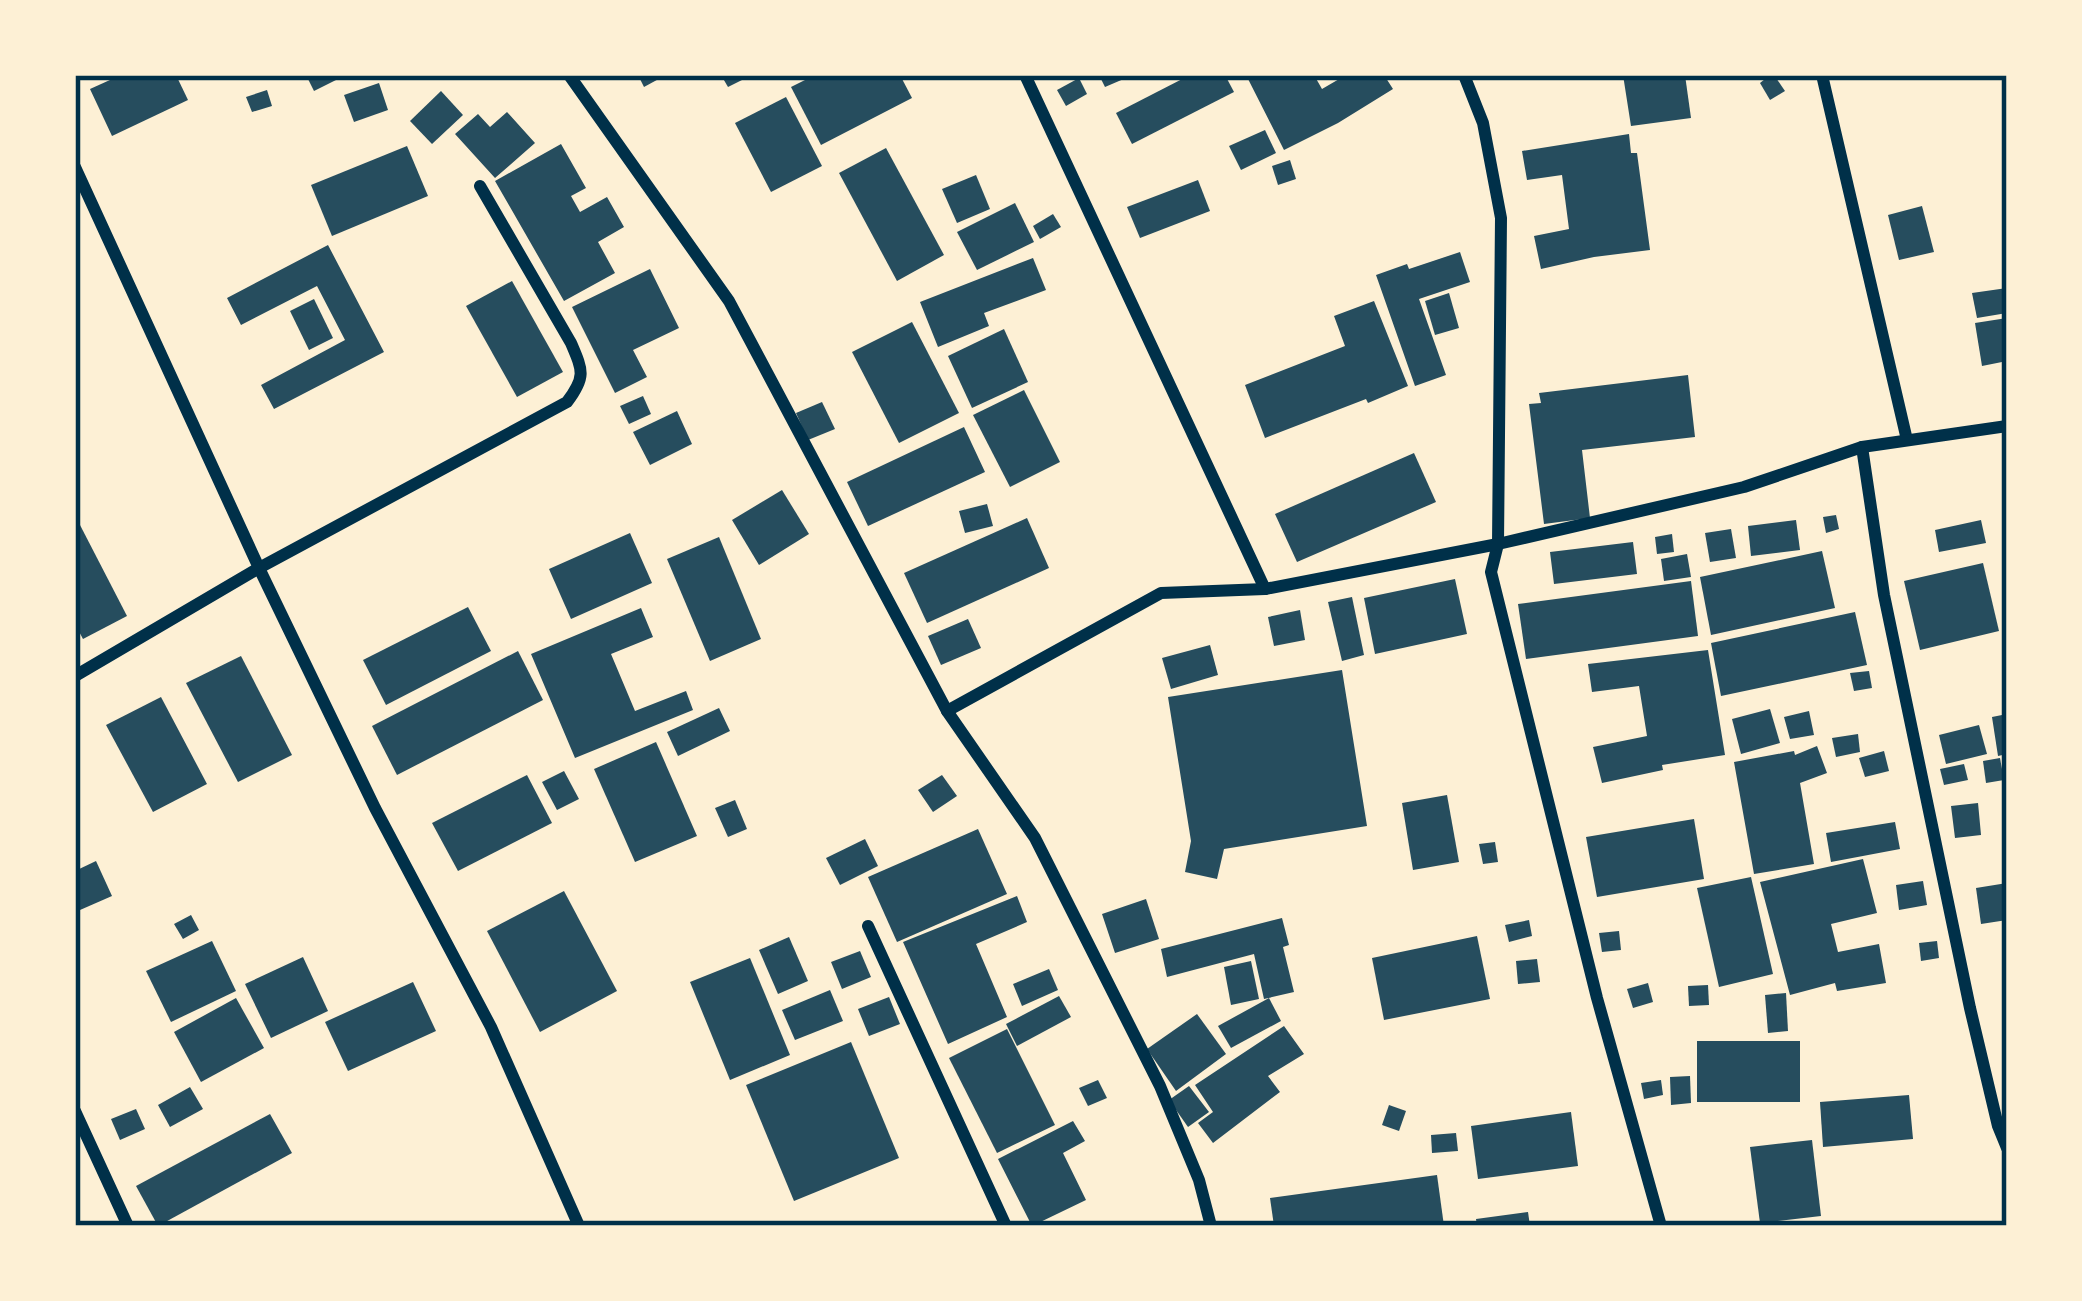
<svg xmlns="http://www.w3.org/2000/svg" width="2082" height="1301" font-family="Spectral,serif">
  <rect width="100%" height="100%" fill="#fdf0d5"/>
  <g fill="#264d5e">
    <path d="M121,75H176L188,100L112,136L90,89Z"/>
    <path d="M306,75H346L314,91Z"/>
    <path d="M638,75H666L644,87Z"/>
    <path d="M721,75H752L728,87Z"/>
    <path d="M815,75H900L912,98L821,145L791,87Z"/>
    <path d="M1099,75H1133L1105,87Z"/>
    <path d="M1190,75H1225L1234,92L1132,144L1116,113Z"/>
    <path d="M1246,75H1314L1322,89L1346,75H1384L1393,89L1338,123L1284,150Z"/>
    <path d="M1623,75H1685L1691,118L1631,126Z"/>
    <path d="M1770,75H1774L1785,91L1770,100L1760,83Z"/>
    <path d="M1079,78L1087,94L1066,106L1057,90Z"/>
    <path d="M379,83L388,110L354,122L344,95Z"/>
    <path d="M267,90L272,106L252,112L246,97Z"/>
    <path d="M441,91L463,115L432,144L410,121Z"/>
    <path d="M786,97L822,166L771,192L735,123Z"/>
    <path d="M507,112L535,143L495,178L455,134L478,114L490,127Z"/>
    <path d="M1265,130L1276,153L1241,170L1229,146Z"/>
    <path d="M1629,134L1631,153H1637L1650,250L1594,257L1541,269L1534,236L1569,229L1562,175L1527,180L1522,151Z"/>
    <path d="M561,144L586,188L571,196L580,212L607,197L624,227L598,242L615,273L564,301L495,181Z"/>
    <path d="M407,146L428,196L332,236L311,185Z"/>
    <path d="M886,148L944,255L897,281L839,173Z"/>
    <path d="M1290,160L1296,179L1278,185L1272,166Z"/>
    <path d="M976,175L990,209L957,223L942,189Z"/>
    <path d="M1198,180L1210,211L1140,238L1127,207Z"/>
    <path d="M1015,203L1034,242L977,270L957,232Z"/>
    <path d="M1922,206L1934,252L1899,260L1888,215Z"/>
    <path d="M1053,214L1061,227L1040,239L1033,226Z"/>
    <path d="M328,245L384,352L274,409L261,385L345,340L317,286L241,325L227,298Z"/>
    <path d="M1460,252L1470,282L1419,299L1446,375L1415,386L1376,275L1407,264L1409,269Z"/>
    <path d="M1033,258L1046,290L984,313L989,326L938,347L920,302Z"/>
    <path d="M650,269L679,328L633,350L647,377L615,393L572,307Z"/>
    <path d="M512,281L563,372L517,397L466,306Z"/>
    <path d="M2007,288V313L1977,318L1972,293Z"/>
    <path d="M1449,293L1459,328L1435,335L1425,301Z"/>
    <path d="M314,299L333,338L309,350L290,311Z"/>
    <path d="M1374,301L1408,386L1368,403L1366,399L1265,438L1245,385L1345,346L1334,316Z"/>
    <path d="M2007,318V361L1982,366L1975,323Z"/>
    <path d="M912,322L959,413L899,443L852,352Z"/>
    <path d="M1004,329L1028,382L972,408L948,356Z"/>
    <path d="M1688,375L1695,437L1582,450L1590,518L1544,524L1529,404L1541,403L1539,393Z"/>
    <path d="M1024,390L1060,462L1010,487L973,415Z"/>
    <path d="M643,396L651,414L629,424L620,406Z"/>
    <path d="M822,402L835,429L808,440L796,413Z"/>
    <path d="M677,411L692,444L650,465L633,432Z"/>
    <path d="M964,427L985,472L868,526L847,482Z"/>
    <path d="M1414,453L1436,502L1297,562L1275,514Z"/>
    <path d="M782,490L809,534L759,565L732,520Z"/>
    <path d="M987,504L993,526L965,533L959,511Z"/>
    <path d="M1836,515L1839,529L1826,533L1823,517Z"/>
    <path d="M1027,518L1049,568L927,623L904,573Z"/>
    <path d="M1796,520L1800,550L1751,556L1748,526Z"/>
    <path d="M1981,520L1986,543L1939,552L1935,530Z"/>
    <path d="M80,525L127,616L83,639L75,624V528Z"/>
    <path d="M1731,529L1736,558L1710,562L1705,533Z"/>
    <path d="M630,533L652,583L571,619L549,569Z"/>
    <path d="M1672,534L1674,552L1657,554L1655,537Z"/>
    <path d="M719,537L761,639L710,661L667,559Z"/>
    <path d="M1633,542L1637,574L1554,584L1550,552Z"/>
    <path d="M1822,551L1835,608L1711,635L1700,577Z"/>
    <path d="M1687,554L1691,577L1664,581L1661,559Z"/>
    <path d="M1983,563L1999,631L1920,650L1904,581Z"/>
    <path d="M1455,579L1467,634L1375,654L1364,598Z"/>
    <path d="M1691,581L1698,636L1526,659L1518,604Z"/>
    <path d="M1352,597L1364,655L1342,661L1328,602Z"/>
    <path d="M468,607L491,651L386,705L363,660Z"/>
    <path d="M641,608L653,637L611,654L635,711L686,691L693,710L575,758L531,654Z"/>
    <path d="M1300,610L1305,640L1274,646L1268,617Z"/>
    <path d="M1855,612L1867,665L1721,696L1711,643Z"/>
    <path d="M968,619L981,648L941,665L928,636Z"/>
    <path d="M1210,645L1218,675L1171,689L1162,658Z"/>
    <path d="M1708,650L1725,755L1662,765L1663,770L1602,783L1593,747L1647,736L1639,686L1592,692L1588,664Z"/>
    <path d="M518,651L543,700L397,775L372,726Z"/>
    <path d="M241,656L292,755L238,782L186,683Z"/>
    <path d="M1342,670L1367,826L1224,849L1217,879L1185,872L1191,841L1168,697Z"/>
    <path d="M1869,671L1872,688L1854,691L1850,673Z"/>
    <path d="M161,697L207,784L153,812L106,725Z"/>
    <path d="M719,708L730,731L678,756L667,732Z"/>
    <path d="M1770,709L1780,743L1741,754L1732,719Z"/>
    <path d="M1809,711L1814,735L1790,739L1784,717Z"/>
    <path d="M2007,714V754L1998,756L1992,717Z"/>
    <path d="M1979,725L1987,754L1946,764L1939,735Z"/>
    <path d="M1858,734L1860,752L1836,757L1832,738Z"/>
    <path d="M656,742L697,836L635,862L594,769Z"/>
    <path d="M1817,746L1827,773L1800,783L1814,864L1754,874L1734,762L1794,751L1795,755Z"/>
    <path d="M1884,751L1889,771L1865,777L1859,758Z"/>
    <path d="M2000,758L2004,780L1986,783L1983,761Z"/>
    <path d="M1964,764L1968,780L1944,785L1940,769Z"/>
    <path d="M564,771L579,799L557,810L542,782Z"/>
    <path d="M527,775L552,823L458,871L432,823Z"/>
    <path d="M942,775L957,796L933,812L918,790Z"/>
    <path d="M1447,795L1459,862L1413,870L1402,803Z"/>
    <path d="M735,800L747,829L728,837L715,808Z"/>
    <path d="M1978,803L1981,835L1955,838L1951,806Z"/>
    <path d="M1694,819L1704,879L1597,897L1586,837Z"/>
    <path d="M1895,822L1900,849L1831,862L1826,833Z"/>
    <path d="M978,829L1007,894L897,942L868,877Z"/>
    <path d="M865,839L878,866L840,885L826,858Z"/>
    <path d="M1495,842L1498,862L1483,864L1479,844Z"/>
    <path d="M1863,859L1877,913L1831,924L1838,952L1879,944L1886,983L1837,991L1835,983L1790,995L1760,882Z"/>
    <path d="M96,861L112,896L80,910L75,899V871Z"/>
    <path d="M1751,877L1773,974L1719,987L1697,888Z"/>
    <path d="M1923,881L1927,905L1899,910L1896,885Z"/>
    <path d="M2007,883V920L1981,924L1976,888Z"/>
    <path d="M564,891L617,991L540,1032L487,931Z"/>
    <path d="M1017,896L1027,922L976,944L1007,1017L948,1044L903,942Z"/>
    <path d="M1146,899L1159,939L1115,953L1102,914Z"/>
    <path d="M191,915L199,930L183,939L174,924Z"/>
    <path d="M1282,918L1289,945L1283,947L1294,992L1264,999L1254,954L1167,977L1161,949Z"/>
    <path d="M1529,920L1532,936L1509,942L1505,925Z"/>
    <path d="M1619,931L1621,950L1602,952L1599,933Z"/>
    <path d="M1477,936L1490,999L1384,1020L1372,958Z"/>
    <path d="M789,937L808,981L778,994L759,950Z"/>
    <path d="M212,941L236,991L171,1022L146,971Z"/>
    <path d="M1937,941L1939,958L1921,961L1919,943Z"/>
    <path d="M860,951L871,977L842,989L831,962Z"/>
    <path d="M303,957L328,1011L271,1038L245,984Z"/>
    <path d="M750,958L790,1055L730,1080L690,982Z"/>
    <path d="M1537,959L1540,982L1518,984L1516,961Z"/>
    <path d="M1251,961L1259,999L1231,1005L1224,967Z"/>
    <path d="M1049,969L1058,990L1022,1006L1013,984Z"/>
    <path d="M413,982L436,1031L348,1071L325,1022Z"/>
    <path d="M1648,983L1653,1002L1633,1008L1627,989Z"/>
    <path d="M1708,985L1709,1005L1689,1006L1688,986Z"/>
    <path d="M830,990L843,1021L795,1040L782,1010Z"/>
    <path d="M1786,993L1788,1031L1768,1033L1765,995Z"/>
    <path d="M1059,996L1071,1017L1017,1046L1006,1024Z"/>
    <path d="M889,997L900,1024L869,1036L858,1009Z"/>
    <path d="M236,998L264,1048L201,1082L174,1032Z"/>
    <path d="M1269,998L1281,1021L1231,1048L1218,1026Z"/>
    <path d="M1197,1014L1226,1054L1176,1091L1147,1049Z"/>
    <path d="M1284,1026L1304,1054L1268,1076L1280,1092L1213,1143L1198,1123L1213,1112L1195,1085Z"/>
    <path d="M1007,1029L1055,1125L997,1153L949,1058Z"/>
    <rect x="1697" y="1041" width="103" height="61"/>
    <path d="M851,1042L899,1158L794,1201L746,1085Z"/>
    <path d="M1690,1076L1691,1103L1671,1105L1670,1077Z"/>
    <path d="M1098,1080L1107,1098L1088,1106L1079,1088Z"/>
    <path d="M1661,1080L1663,1095L1644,1099L1641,1083Z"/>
    <path d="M1189,1086L1209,1112L1188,1127L1169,1100Z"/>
    <path d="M190,1087L203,1109L170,1127L158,1105Z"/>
    <path d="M1909,1095L1913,1139L1823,1147L1820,1102Z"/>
    <path d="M1389,1105L1406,1111L1399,1131L1382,1125Z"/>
    <path d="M136,1109L145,1129L120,1140L111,1119Z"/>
    <path d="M1571,1112L1578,1166L1478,1179L1471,1126Z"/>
    <path d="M270,1114L292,1153L158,1226L136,1186Z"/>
    <path d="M1073,1121L1085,1141L1063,1153L1086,1200L1032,1226L998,1159Z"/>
    <path d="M1456,1133L1458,1151L1432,1153L1431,1135Z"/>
    <path d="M1812,1140L1821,1216L1760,1223L1750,1147Z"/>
    <path d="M1437,1175L1444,1226H1274L1270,1198Z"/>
    <path d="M1528,1212L1530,1226H1477L1476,1219Z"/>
  </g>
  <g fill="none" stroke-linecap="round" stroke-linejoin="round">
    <g stroke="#003049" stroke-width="12">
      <path d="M569,75L729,301L947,711L1035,838L1160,1086L1199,1180L1211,1226"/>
      <path d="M1025,75L1265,589"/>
      <path d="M1464,75L1483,123L1501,218L1498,544L1491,572L1597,998L1661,1226"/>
      <path d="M1822,75L1907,440"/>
      <path d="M75,167L259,568L375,808L491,1027L579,1226"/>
      <path d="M1862,447L1884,595L1970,1008L1998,1126L2007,1148"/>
      <path d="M75,676L259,568L567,402C586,377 583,371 571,343L480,186"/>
      <path d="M947,711L1161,593L1265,589L1498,544L1744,487L1862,447L2007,426"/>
      <path d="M868,926L1006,1226"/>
      <path d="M75,1111L128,1226"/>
    </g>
  </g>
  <rect width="2082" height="1301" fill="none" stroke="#fdf0d5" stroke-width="156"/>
  <rect x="78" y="78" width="1926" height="1145" fill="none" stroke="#003049" stroke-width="4.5"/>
</svg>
